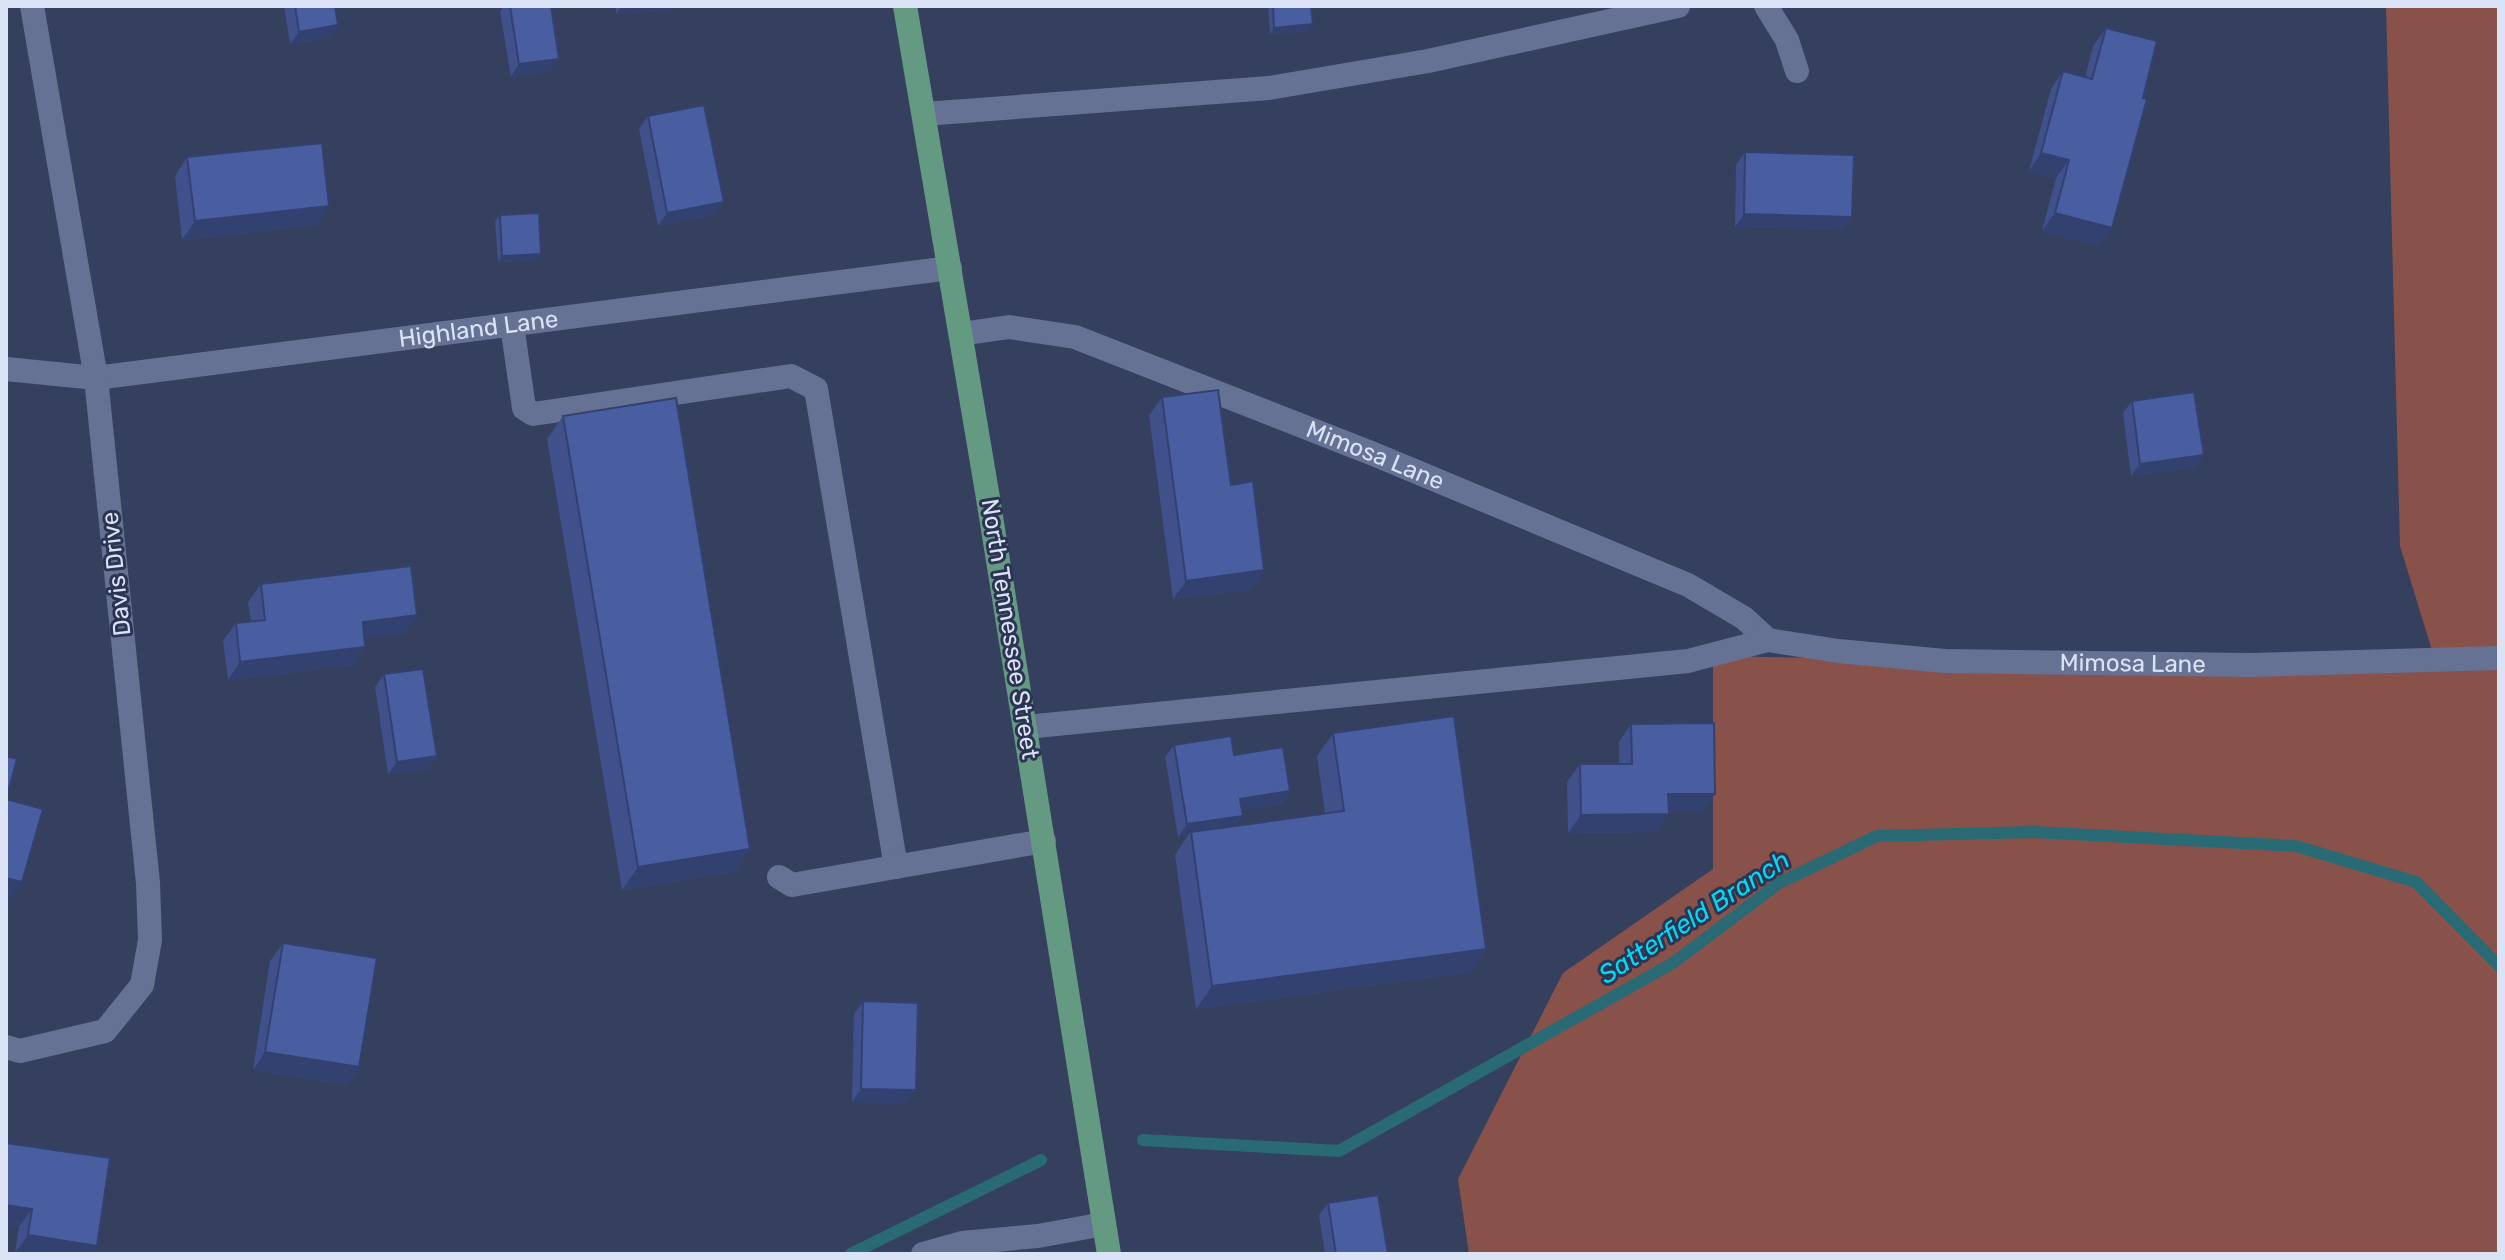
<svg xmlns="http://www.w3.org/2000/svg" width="2505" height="1260" font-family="Rubik,sans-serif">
  <rect width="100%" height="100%" fill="#35405f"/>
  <path fill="#88524a" d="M2386,6H2499V1254H1469L1458,1179L1563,973L1713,869V656L1984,661L2435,660L2400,546Z"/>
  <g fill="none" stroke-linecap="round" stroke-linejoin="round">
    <g stroke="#296a74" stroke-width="12">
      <path d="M1143,1140L1339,1151L1673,963L1779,883L1877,836L2034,832L2296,846L2416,882L2499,966"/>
      <path d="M851,1254L1041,1160"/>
    </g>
    <g stroke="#667294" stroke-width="24">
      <path d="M1766,6L1787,40L1797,71"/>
      <path d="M924,114L1269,88L1428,61L1678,6"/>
      <path d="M512,325L524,408L533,414L791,376L816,389L896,867"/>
      <path id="s1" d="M961,334L1009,327L1075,337L1376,455L1688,585L1744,618L1768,640"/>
      <path id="s2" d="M6,369L96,378L950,268"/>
      <path id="s3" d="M1026,727L1688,661L1768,640L1838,651L1945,661L2251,665L2499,658"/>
      <path d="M779,877L792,885L1044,841"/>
      <path d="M6,1047L20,1051L105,1031L142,985L150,940L148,883L96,378L32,6"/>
      <path d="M923,1254L962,1243L1038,1236L1104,1224"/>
    </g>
    <path stroke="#659a82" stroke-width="24" d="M905,6L988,498L1109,1254"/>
  </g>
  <g fill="#3f508a">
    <path d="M284,6H335L330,37L290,44Z"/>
    <path d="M504,6H551V71L511,77L500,11Z"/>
    <path d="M616,6H675L672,10L616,14Z"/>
    <path d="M1268,6H1311L1308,31L1270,34Z"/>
    <path d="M2106,28L2099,246L2042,231L2056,178L2029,171L2051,89L2063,71L2085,77L2093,46Z"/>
    <path d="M648,116L715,214L658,226L639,129Z"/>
    <path d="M1745,152L1843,229L1735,227L1736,165Z"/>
    <path d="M187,157L317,225L182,240L175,176Z"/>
    <path d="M500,215L537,260L498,262L495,221Z"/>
    <path d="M1162,397L1231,485L1264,570L1252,589L1173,599L1149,415Z"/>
    <path d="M2132,401L2204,455L2195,467L2131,476L2123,413Z"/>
    <path d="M563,416L750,849L734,872L622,890L547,439Z"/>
    <path d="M261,584L417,615L404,633L364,638L365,647L353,665L228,680L223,641L236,623L251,621L248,602Z"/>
    <path d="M384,674L437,756L428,769L388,774L375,687Z"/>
    <path d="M1631,724L1702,812H1669L1656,832L1568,833L1567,782L1580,764H1619V742Z"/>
    <path d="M1333,733L1486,949L1470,972L1196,1009L1175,855L1188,835L1178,837L1165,757L1174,745L1234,755L1290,791L1281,804L1242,810L1236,826L1325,813L1317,756Z"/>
    <path d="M283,943L359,1067L347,1085L253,1070L270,961Z"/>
    <path d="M863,1001L907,1103L852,1102L854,1014Z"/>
    <path d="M6,1143L97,1246L91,1254L15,1253L19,1227L6,1225Z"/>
    <path d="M1328,1203L1388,1254H1325L1319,1215Z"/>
  </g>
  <g fill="#334171">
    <path d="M622,6H675L672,10L616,14Z"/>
    <path d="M1122,6H1157L1121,7Z"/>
    <path d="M1313,24L1308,31L1270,34L1274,28Z"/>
    <path d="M338,25L330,37L290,44L299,32Z"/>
    <path d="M559,59L551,71L511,77L519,64Z"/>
    <path d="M2041,153L2069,160L2056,178L2029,171Z"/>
    <path d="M724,202L715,214L658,226L667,213Z"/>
    <path d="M329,206L317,225L182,240L195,221Z"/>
    <path d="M2055,213L2112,228L2099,246L2042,231Z"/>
    <path d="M1744,214L1852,217L1843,229L1735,227Z"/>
    <path d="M541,254L537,260L498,262L502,256Z"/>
    <path d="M2204,455L2195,467L2131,476L2140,464Z"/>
    <path d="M1264,570L1252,589L1173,599L1186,581Z"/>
    <path d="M417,615L404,633L350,640L363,622Z"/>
    <path d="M365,647L353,665L228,680L240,662Z"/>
    <path d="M437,756L428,769L388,774L397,762Z"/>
    <path d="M1290,791L1281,804L1231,812L1240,799Z"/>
    <path d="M1668,794H1715L1702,812H1656Z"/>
    <path d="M1669,814L1656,832L1568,833L1581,815Z"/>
    <path d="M1243,816L1234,828L1191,832L1188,835L1178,837L1187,824Z"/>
    <path d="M750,849L734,872L622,890L638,867Z"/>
    <path d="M6,878L22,882L10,900L6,899Z"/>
    <path d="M1486,949L1470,972L1196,1009L1212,986Z"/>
    <path d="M265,1052L359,1067L347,1085L253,1070Z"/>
    <path d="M861,1089L916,1090L907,1103L852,1102Z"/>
    <path d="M6,1205L32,1209L19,1227L6,1225Z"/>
    <path d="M28,1235L97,1246L91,1254L15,1253Z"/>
  </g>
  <g fill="#495da1" stroke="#334171" stroke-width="2">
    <path d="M295,6H335L338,25L299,32Z"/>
    <path d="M510,6H551L559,59L519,64Z"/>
    <path d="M1273,6H1311L1313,24L1274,28Z"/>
    <path d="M2106,28L2157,41L2143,98L2147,99L2112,228L2055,213L2069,160L2041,153L2063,71L2092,79Z"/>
    <path d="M704,105L724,202L667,213L648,116Z"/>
    <path d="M322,143L329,206L195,221L187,157Z"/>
    <path d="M1745,152L1854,155L1852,217L1744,214Z"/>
    <path d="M539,213L541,254L502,256L500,215Z"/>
    <path d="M1218,390L1231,485L1253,481L1264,570L1186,581L1162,397Z"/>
    <path d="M2194,392L2204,455L2140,464L2132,401Z"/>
    <path d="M676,398L750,849L638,867L563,416Z"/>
    <path d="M411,566L417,615L363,622L365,647L240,662L236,623L265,620L261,584Z"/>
    <path d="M423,669L437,756L397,762L384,674Z"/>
    <path d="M1454,716L1486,949L1212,986L1191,832L1344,811L1333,733Z"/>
    <path d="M1714,723L1715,794H1668L1669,814L1581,815L1580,764H1632L1631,724Z"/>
    <path d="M1231,736L1234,755L1283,747L1290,791L1240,799L1243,816L1187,824L1174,745Z"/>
    <path d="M6,756L17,759L6,799L43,809L22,882L6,878Z"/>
    <path d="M283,943L377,958L359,1067L265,1052Z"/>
    <path d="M863,1001L918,1003L916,1090L861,1089Z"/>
    <path d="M6,1143L110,1158L97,1246L28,1235L32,1209L6,1205Z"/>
    <path d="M1378,1195L1388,1254H1336L1328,1203Z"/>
  </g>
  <g text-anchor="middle" stroke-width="6" stroke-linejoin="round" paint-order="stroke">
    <g font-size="24" fill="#dbe3f6" stroke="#2b3553">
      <text dy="8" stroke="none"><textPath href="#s2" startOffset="476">Highland Lane</textPath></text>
      <text dy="8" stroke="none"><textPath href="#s1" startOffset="438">Mimosa Lane</textPath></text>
      <text transform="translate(116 574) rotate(-96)" y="8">Davis Drive</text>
      <text transform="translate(1010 629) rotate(81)" y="8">North Tennessee Street</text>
      <text dy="8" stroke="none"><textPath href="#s3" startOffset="1114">Mimosa Lane</textPath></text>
    </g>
    <g font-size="26" font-style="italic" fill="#00dbf4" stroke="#2b3553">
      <text transform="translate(1694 917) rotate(-33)" y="9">Satterfield Branch</text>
    </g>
  </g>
  <rect width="2505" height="1260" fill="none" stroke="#dbe3f6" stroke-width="16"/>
</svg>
